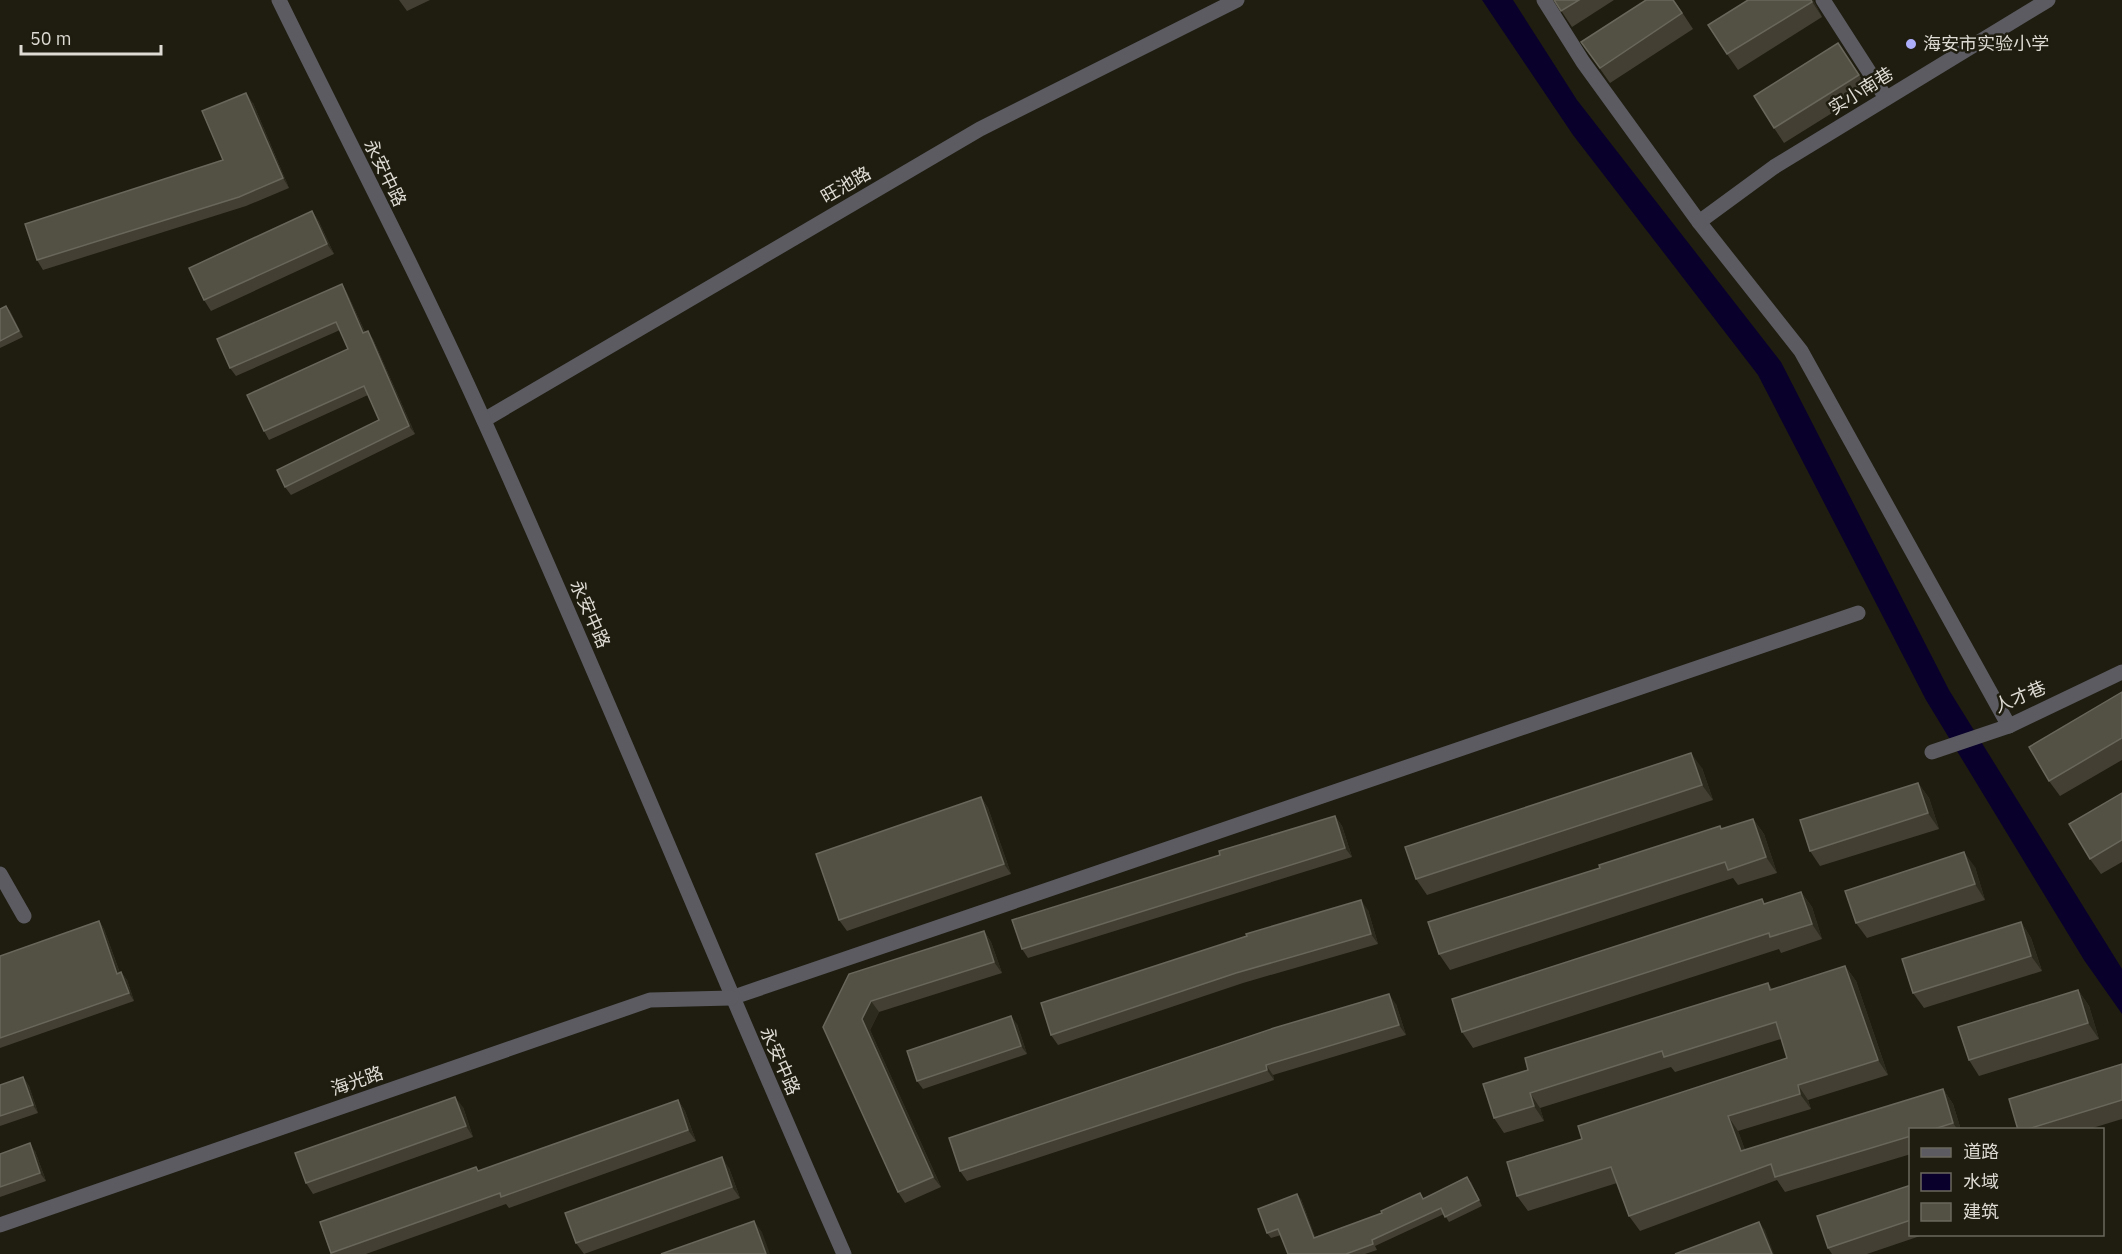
<svg xmlns="http://www.w3.org/2000/svg" width="2122" height="1254" font-family="'IBM Plex Sans','Noto Sans SC',sans-serif">
  <rect width="100%" height="100%" fill="#1f1c10"/>
  <path fill="#09002c" d="M1482,0H1513L1577,100L1781,362L1949,690L2122,969V1014L2084,960L1926,700L1758,375L1573,135Z"/>
  <g fill="none" stroke-linecap="round" stroke-linejoin="round">
    <g stroke="#5b5b61" stroke-width="15">
      <path d="M1544,0L1583,62L1699,222L1801,351L2009,726"/>
      <path d="M1823,0L1886,98"/>
      <path d="M1699,222L1774,167L2048,0"/>
      <path d="M484,420L980,129L1237,0"/>
      <path d="M1932,752L2009,726L2122,672"/>
      <path d="M0,874L24,916"/>
      <path d="M731,998L1858,613"/>
    </g>
    <g stroke="#5b5b61" stroke-width="15">
      <path d="M279,0C348,141 421,280 485,423C609,698 722,978 844,1254"/>
      <path d="M0,1225L650,1000L731,998"/>
    </g>
  </g>
  <g fill="#434033">
    <path d="M399,0H430L407,11Z"/>
    <path d="M1554,0H1614L1572,27Z"/>
    <path d="M1674,0L1693,29L1610,83L1581,42Z"/>
    <path d="M1748,0H1813L1822,17L1738,70L1727,54Z"/>
    <path d="M1838,43L1869,90L1784,143L1774,128Z"/>
    <path d="M253,103L289,188L246,206L43,270L37,260L223,160Z"/>
    <path d="M312,211L319,222L334,254L211,311L204,300Z"/>
    <path d="M342,284L347,293L365,332L373,339L415,434L291,495L285,487L379,420L368,395L269,440L264,431L348,349L340,330L236,376L230,368Z"/>
    <path d="M6,306L10,311L23,337L0,348V309Z"/>
    <path d="M2122,692V760L2060,796L2049,781Z"/>
    <path d="M1702,768L1713,800L1427,895L1416,879Z"/>
    <path d="M1918,783L1929,798L1939,829L1820,866L1810,851Z"/>
    <path d="M2122,793V862L2101,874L2090,859Z"/>
    <path d="M981,797L988,808L1011,874L847,931L839,920Z"/>
    <path d="M1335,816L1342,826L1352,857L1028,958L1022,949L1220,855Z"/>
    <path d="M1753,819L1764,834L1777,873L1738,885L1733,878L1450,970L1439,954L1723,829Z"/>
    <path d="M1975,867L1985,900L1867,938L1856,923Z"/>
    <path d="M1801,892L1812,907L1822,939L1781,953L1779,949L1473,1048L1462,1032L1765,904Z"/>
    <path d="M1368,910L1378,944L1243,983L1058,1045L1051,1035Z"/>
    <path d="M99,921L104,929L120,973L121,972L127,980L134,1001L0,1048V956Z"/>
    <path d="M2021,922L2031,938L2042,971L1924,1008L1913,993Z"/>
    <path d="M984,931L991,942L1002,973L879,1012L870,1030L941,1187L905,1203L898,1192L823,1027Z"/>
    <path d="M1845,966L1856,981L1888,1075L1808,1100L1811,1109L1738,1131L1745,1150L1943,1089L1953,1104L1961,1130H1911V1154L1785,1192L1777,1180L1640,1231L1629,1216L1617,1183L1528,1211L1517,1196L1582,1139L1787,1058L1781,1039L1675,1072L1671,1067L1540,1108L1544,1121L1504,1133L1494,1118L1528,1070L1768,983L1772,989Z"/>
    <path d="M2078,990L2089,1006L2099,1039L1979,1076L1969,1060Z"/>
    <path d="M1396,1004L1406,1035L1273,1075L1274,1080L967,1181L960,1171Z"/>
    <path d="M1017,1024L1027,1054L923,1089L917,1081Z"/>
    <path d="M2122,1064V1119L2086,1130H2018Z"/>
    <path d="M23,1077L29,1086L38,1113L0,1126V1085Z"/>
    <path d="M678,1100L685,1111L696,1141L509,1208L506,1204L366,1254H331L320,1222L476,1167L479,1171Z"/>
    <path d="M463,1107L473,1137L313,1194L306,1183Z"/>
    <path d="M35,1151L46,1181L0,1197V1154Z"/>
    <path d="M729,1168L740,1198L584,1254L576,1243Z"/>
    <path d="M1471,1182L1482,1206L1449,1222L1444,1214L1375,1246L1377,1250L1365,1254H1288L1281,1235L1271,1238L1267,1233L1301,1199L1315,1237Z"/>
    <path d="M1911,1185V1234H1926L1867,1254H1832L1828,1248Z"/>
  </g>
  <g fill="#2d2a1e">
    <path d="M1811,0H1813L1822,17Z"/>
    <path d="M246,93L253,103L289,188L283,178Z"/>
    <path d="M312,211L319,222L334,254L327,244Z"/>
    <path d="M342,284L347,293L369,341L363,333Z"/>
    <path d="M6,306L10,311L23,337L19,331Z"/>
    <path d="M368,331L373,339L415,434L409,426Z"/>
    <path d="M1691,753L1702,768L1713,800L1702,785Z"/>
    <path d="M1918,783L1929,798L1939,829L1928,813Z"/>
    <path d="M981,797L988,808L1011,874L1004,864Z"/>
    <path d="M1335,816L1342,826L1352,857L1345,848Z"/>
    <path d="M1753,819L1764,834L1777,873L1766,857Z"/>
    <path d="M1964,852L1975,867L1985,900L1975,884Z"/>
    <path d="M1801,892L1812,907L1822,939L1812,924Z"/>
    <path d="M1361,900L1368,910L1378,944L1371,934Z"/>
    <path d="M99,921L104,929L123,982L117,974Z"/>
    <path d="M2021,922L2031,938L2042,971L2031,956Z"/>
    <path d="M984,931L991,942L1002,973L994,962Z"/>
    <path d="M1845,966L1856,981L1888,1075L1878,1060Z"/>
    <path d="M121,972L127,980L134,1001L129,993Z"/>
    <path d="M2078,990L2089,1006L2099,1039L2088,1023Z"/>
    <path d="M1389,994L1396,1004L1406,1035L1399,1025Z"/>
    <path d="M871,1001L879,1012L870,1030L941,1187L933,1177L862,1019Z"/>
    <path d="M1011,1016L1017,1024L1027,1054L1021,1046Z"/>
    <path d="M1266,1065L1273,1075L1274,1080L1267,1070Z"/>
    <path d="M23,1077L29,1086L38,1113L33,1105Z"/>
    <path d="M1798,1085L1808,1100L1811,1109L1800,1094Z"/>
    <path d="M1943,1089L1953,1104L1961,1130H1958L1953,1123Z"/>
    <path d="M1530,1093L1540,1108L1544,1121L1534,1106Z"/>
    <path d="M455,1097L463,1107L473,1137L466,1126Z"/>
    <path d="M678,1100L685,1111L696,1141L688,1130Z"/>
    <path d="M1728,1116L1738,1131L1751,1166L1741,1151Z"/>
    <path d="M30,1143L35,1151L46,1181L40,1173Z"/>
    <path d="M722,1157L729,1168L740,1198L732,1187Z"/>
    <path d="M1467,1177L1471,1182L1482,1206L1479,1200Z"/>
    <path d="M1297,1194L1301,1199L1318,1244L1314,1238Z"/>
    <path d="M754,1221L762,1232L770,1254H766Z"/>
    <path d="M1759,1222L1765,1230L1774,1254H1772Z"/>
  </g>
  <g fill="#535044" stroke="#69665b" stroke-width="1.5">
    <path d="M1554,0H1579L1561,11Z"/>
    <path d="M1646,0H1673L1682,13L1600,68L1581,42Z"/>
    <path d="M1748,0H1811L1812,2L1727,54L1708,25Z"/>
    <path d="M1838,43L1859,75L1774,128L1754,96Z"/>
    <path d="M246,93L283,178L239,197L37,260L25,224L223,160L202,111Z"/>
    <path d="M312,211L327,244L204,300L189,268Z"/>
    <path d="M342,284L363,333L368,331L409,426L285,487L277,470L379,420L364,386L264,431L247,395L348,349L336,322L230,368L217,339Z"/>
    <path d="M6,306L19,331L0,341V309Z"/>
    <path d="M2122,692V738L2049,781L2029,747Z"/>
    <path d="M1691,753L1702,785L1416,879L1405,847Z"/>
    <path d="M1918,783L1928,813L1810,851L1800,820Z"/>
    <path d="M2122,793V840L2090,859L2069,824Z"/>
    <path d="M981,797L1004,864L839,920L816,854Z"/>
    <path d="M1335,816L1345,848L1022,949L1012,920L1220,855L1219,851Z"/>
    <path d="M1753,819L1766,857L1728,870L1725,862L1439,954L1428,922L1600,868L1599,865L1720,826L1721,829Z"/>
    <path d="M1964,852L1975,884L1856,923L1845,891Z"/>
    <path d="M1801,892L1812,924L1770,937L1769,933L1462,1032L1452,999L1762,899L1764,904Z"/>
    <path d="M1361,900L1371,934L1236,973L1051,1035L1041,1003L1247,936L1246,934Z"/>
    <path d="M99,921L117,974L121,972L129,993L0,1038V956Z"/>
    <path d="M2021,922L2031,956L1913,993L1902,959Z"/>
    <path d="M984,931L994,962L871,1001L862,1019L933,1177L898,1192L823,1027L849,974Z"/>
    <path d="M1845,966L1878,1060L1798,1085L1800,1094L1728,1116L1741,1151L1943,1089L1953,1123L1931,1130H1911V1136L1775,1177L1771,1164L1629,1216L1611,1167L1517,1196L1507,1162L1582,1139L1578,1126L1787,1058L1776,1022L1664,1057L1662,1051L1530,1093L1534,1106L1494,1118L1483,1084L1528,1070L1525,1058L1768,983L1770,990Z"/>
    <path d="M2078,990L2088,1023L1969,1060L1958,1027Z"/>
    <path d="M1389,994L1399,1025L1266,1065L1267,1070L960,1171L949,1138L1274,1028Z"/>
    <path d="M1011,1016L1021,1046L917,1081L907,1051Z"/>
    <path d="M2122,1064V1100L2025,1130H2018L2009,1099Z"/>
    <path d="M23,1077L33,1105L0,1116V1085Z"/>
    <path d="M455,1097L466,1126L306,1183L295,1153Z"/>
    <path d="M678,1100L688,1130L501,1197L500,1193L331,1253L320,1222L476,1167L478,1171Z"/>
    <path d="M30,1143L40,1173L0,1187V1154Z"/>
    <path d="M722,1157L732,1187L576,1243L565,1213Z"/>
    <path d="M1467,1177L1479,1200L1445,1217L1441,1208L1372,1240L1373,1244L1346,1254H1288L1278,1229L1267,1233L1258,1209L1297,1194L1314,1238L1382,1213L1381,1211L1420,1193L1423,1199Z"/>
    <path d="M1911,1185V1220L1828,1248L1817,1216Z"/>
    <path d="M754,1221L766,1254H661Z"/>
    <path d="M1759,1222L1772,1254H1675Z"/>
  </g>
  <circle fill="#adaefb" stroke="#1f1c10" stroke-width="2" cx="1911" cy="44" r="6"/>
  <g text-anchor="middle" stroke-width="5" stroke-linejoin="round" paint-order="stroke">
    <g font-size="18" fill="#dddbd3" stroke="#1f1c10" text-anchor="start">
      <text x="1923" y="50">海安市实验小学</text>
    </g>
    <g font-size="18" fill="#dddbd3" stroke="#1f1c10">
      <text transform="translate(1861 91) rotate(-32)" y="6">实小南巷</text>
      <text transform="translate(385 173) rotate(64)" y="6">永安中路</text>
      <text transform="translate(846 185) rotate(-30)" y="6">旺池路</text>
      <text transform="translate(590 614) rotate(66)" y="6">永安中路</text>
      <text transform="translate(2020 697) rotate(-23)" y="6">人才巷</text>
      <text transform="translate(780 1061) rotate(66)" y="6">永安中路</text>
      <text transform="translate(357 1081) rotate(-19)" y="6">海光路</text>
    </g>
  </g>
  <rect x="1909" y="1128" width="195" height="108" fill="#1f1c10" stroke="#6b685e" stroke-width="1.5"/>
  <rect x="1921" y="1148" width="30" height="9" fill="#5b5b61" stroke="#6b685e" stroke-width="1.5"/>
  <text x="1963" y="1158" font-size="18" fill="#dddbd3">道路</text>
  <rect x="1921" y="1173" width="30" height="18" fill="#09002c" stroke="#6b685e" stroke-width="1.5"/>
  <text x="1963" y="1188" font-size="18" fill="#dddbd3">水域</text>
  <rect x="1921" y="1203" width="30" height="18" fill="#535044" stroke="#6b685e" stroke-width="1.5"/>
  <text x="1963" y="1218" font-size="18" fill="#dddbd3">建筑</text>
  <path d="M21 45v9h140v-9" fill="none" stroke="#dddbd3" stroke-width="3"/>
  <text x="30" y="45" font-size="18" fill="#dddbd3" stroke="#1f1c10" stroke-width="4.5" paint-order="stroke">50 m</text>
</svg>
